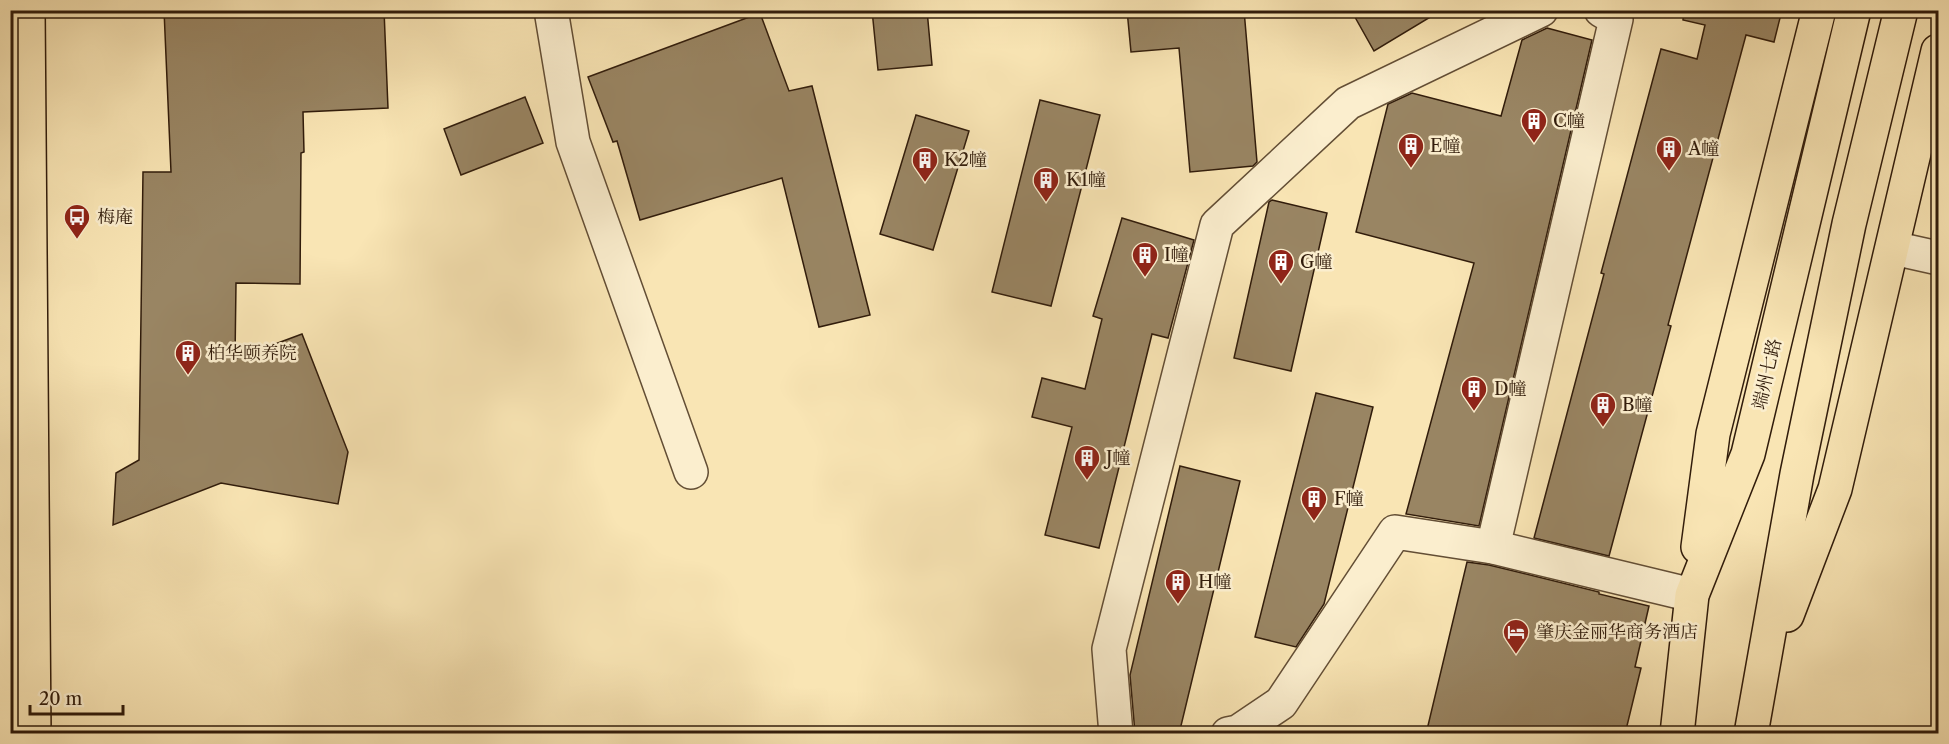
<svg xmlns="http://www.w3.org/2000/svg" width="1949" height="744" font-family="'Libre Caslon Text','Noto Serif SC',serif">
  <rect width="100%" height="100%" fill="#f9e5b4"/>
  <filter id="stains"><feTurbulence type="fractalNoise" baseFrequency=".00333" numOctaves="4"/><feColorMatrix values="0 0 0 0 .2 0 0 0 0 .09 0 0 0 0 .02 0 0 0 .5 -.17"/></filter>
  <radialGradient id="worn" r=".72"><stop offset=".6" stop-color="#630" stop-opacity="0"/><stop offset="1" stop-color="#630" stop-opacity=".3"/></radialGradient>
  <g fill="#998563" stroke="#311c0b" stroke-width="1.5">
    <path d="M164,10H384L388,108L303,112L304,152L301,153L300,284L236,283L235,359L302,334L348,452L338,504L221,483L113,525L116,473L139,460L143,172H171Z"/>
    <path d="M872,10H927L932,65L878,70Z"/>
    <path d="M1127,10H1244L1257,162L1253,166L1190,172L1179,48L1131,52Z"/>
    <path d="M1351,10H1442L1374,51Z"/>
    <path d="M1684,10H1782L1774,42L1746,35L1668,325L1671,326L1609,556L1534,538L1604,274L1601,273L1661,49L1697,59L1705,25L1683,20Z"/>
    <path d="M760,13L789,91L812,86L870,315L819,327L782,178L640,220L617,141L613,142L588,77Z"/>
    <path d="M1547,28L1592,40L1479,526L1406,514L1474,263L1356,232L1388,104L1412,93L1501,116L1522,40Z"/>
    <path d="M525,97L543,143L461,175L444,129Z"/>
    <path d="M1040,100L1100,115L1051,306L992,292Z"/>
    <path d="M916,115L969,131L933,250L880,234Z"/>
    <path d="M1272,200L1327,213L1291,371L1234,358L1269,202Z"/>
    <path d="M1122,218L1194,240L1168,338L1152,334L1099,548L1045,535L1072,427L1032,417L1042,378L1085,389L1102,319L1093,316Z"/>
    <path d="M1316,393L1373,407L1324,604L1296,647L1255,637Z"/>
    <path d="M1180,466L1240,481L1179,734H1136L1135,733L1130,675Z"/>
    <path d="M1467,562L1489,565L1599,592V594L1649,606L1635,667L1641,668L1625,734H1426Z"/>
  </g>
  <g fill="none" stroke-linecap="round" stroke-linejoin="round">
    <g stroke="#634e35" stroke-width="36">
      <g id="minor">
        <path d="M551,10L573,142L691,472"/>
        <path d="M1893,248L1938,258"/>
        <path d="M1493,547L1616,19L1601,10"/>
        <path d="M1116,734L1109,649L1217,225L1348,103L1541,10"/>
        <path d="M1228,734L1238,732L1281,703L1395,532L1493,547L1692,595"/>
      </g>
    </g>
    <g stroke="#311c0b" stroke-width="36">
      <g id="major">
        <path d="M28,10L34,734"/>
        <path d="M1698,547L1713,434L1819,10"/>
        <path d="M1787,615L1835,489L1938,51"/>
        <path d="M1677,734L1692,595L1748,454L1854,10"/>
        <path d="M1751,734L1797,474L1849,224L1901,10"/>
      </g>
    </g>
    <use href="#minor" stroke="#fbeece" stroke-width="33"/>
    <use href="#major" stroke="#f9e5b4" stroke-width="33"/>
  </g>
  <defs>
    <g id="building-pin" transform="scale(1.35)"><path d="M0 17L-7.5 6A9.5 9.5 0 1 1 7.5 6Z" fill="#8f2418" stroke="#fbeece"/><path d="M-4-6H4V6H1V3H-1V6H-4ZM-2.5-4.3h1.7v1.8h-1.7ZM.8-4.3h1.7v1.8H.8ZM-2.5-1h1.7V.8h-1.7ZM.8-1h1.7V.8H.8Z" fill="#fff"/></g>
    <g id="bus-pin" transform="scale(1.35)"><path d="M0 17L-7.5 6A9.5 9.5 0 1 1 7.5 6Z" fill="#8f2418" stroke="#fbeece"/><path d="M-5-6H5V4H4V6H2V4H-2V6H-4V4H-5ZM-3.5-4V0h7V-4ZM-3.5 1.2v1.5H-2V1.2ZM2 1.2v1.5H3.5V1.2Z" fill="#fff"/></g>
    <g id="hotel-pin" transform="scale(1.35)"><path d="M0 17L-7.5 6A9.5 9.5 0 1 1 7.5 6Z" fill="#8f2418" stroke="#fbeece"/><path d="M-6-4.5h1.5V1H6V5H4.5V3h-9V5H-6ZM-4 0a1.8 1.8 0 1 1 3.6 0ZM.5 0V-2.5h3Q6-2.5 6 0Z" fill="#fff"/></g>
  </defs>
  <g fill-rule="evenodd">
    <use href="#building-pin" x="1534" y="121"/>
    <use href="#building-pin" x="1411" y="146"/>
    <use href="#building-pin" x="1669" y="149"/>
    <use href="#building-pin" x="925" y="160"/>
    <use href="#building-pin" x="1046" y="180"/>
    <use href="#bus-pin" x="77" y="217"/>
    <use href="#building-pin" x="1145" y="255"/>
    <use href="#building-pin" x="1281" y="262"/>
    <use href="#building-pin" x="188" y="353"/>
    <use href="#building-pin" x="1474" y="389"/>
    <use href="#building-pin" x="1603" y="405"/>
    <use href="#building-pin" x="1087" y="458"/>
    <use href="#building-pin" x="1314" y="499"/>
    <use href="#building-pin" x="1178" y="582"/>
    <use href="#hotel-pin" x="1516" y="632"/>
  </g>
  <g text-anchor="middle" stroke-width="5" stroke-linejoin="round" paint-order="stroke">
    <g font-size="18" fill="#311c0b" stroke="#fbeece" text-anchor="start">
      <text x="1553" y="127">C幢</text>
      <text x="1430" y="152">E幢</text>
      <text x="1688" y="155">A幢</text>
      <text x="944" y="166">K2幢</text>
      <text x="1066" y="186">K1幢</text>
      <text x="97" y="223">梅庵</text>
      <text x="1164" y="261">I幢</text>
      <text x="1300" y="268">G幢</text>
      <text x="207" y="359">柏华颐养院</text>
      <text x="1494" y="395">D幢</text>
      <text x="1622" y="411">B幢</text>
      <text x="1106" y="464">J幢</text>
      <text x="1334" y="505">F幢</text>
      <text x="1198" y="588">H幢</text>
      <text x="1536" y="638">肇庆金丽华商务酒店</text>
    </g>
    <g font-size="18" fill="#311c0b" stroke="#fbeece">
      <text transform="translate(1767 374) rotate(-77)" y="6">端州七路</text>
    </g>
  </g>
  <rect width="1949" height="744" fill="none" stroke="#f9e5b4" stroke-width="36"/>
  <rect x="12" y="12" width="1925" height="720" fill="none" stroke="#311c0b" stroke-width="3"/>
  <rect x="18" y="18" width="1913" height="708" fill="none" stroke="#311c0b" stroke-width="1.5"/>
  <path d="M30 705v9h93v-9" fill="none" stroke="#311c0b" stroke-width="3"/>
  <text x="39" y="705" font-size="18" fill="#311c0b" stroke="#fbeece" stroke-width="4.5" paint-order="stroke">20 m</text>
  <rect width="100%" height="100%" filter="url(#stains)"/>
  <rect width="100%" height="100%" fill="url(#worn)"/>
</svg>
